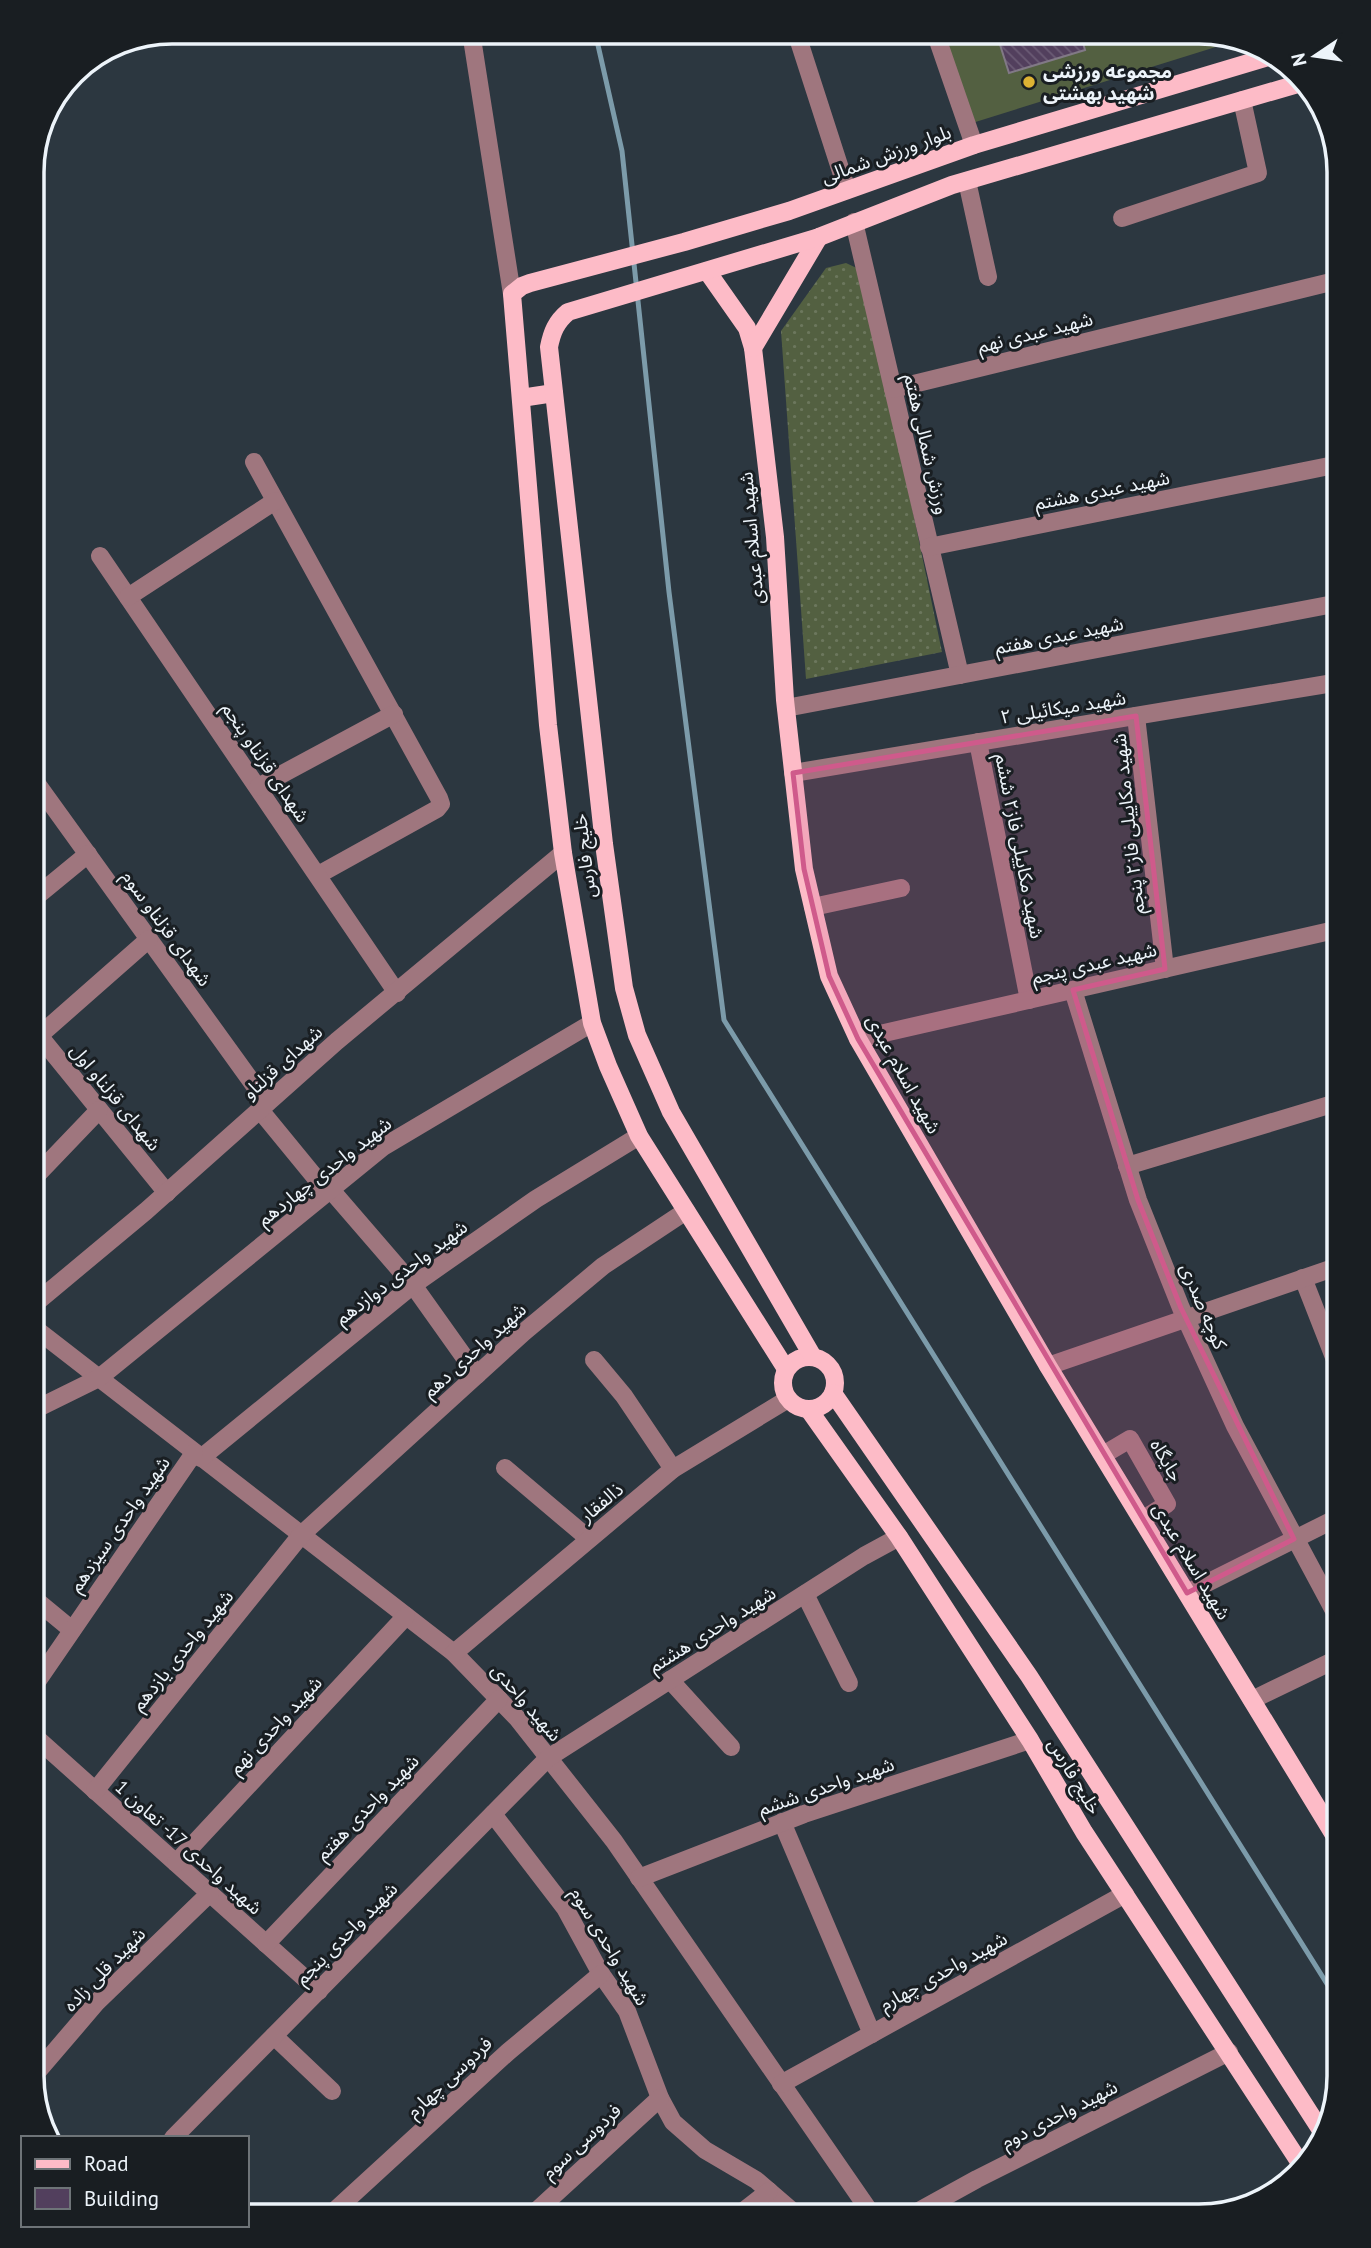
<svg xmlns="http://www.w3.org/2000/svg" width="1371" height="2248" font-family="'PT Sans','Noto Sans Arabic',sans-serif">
  <defs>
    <pattern id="grass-dots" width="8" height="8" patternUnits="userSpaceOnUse" patternTransform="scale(1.75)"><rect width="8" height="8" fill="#536041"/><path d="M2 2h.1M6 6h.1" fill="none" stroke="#6c775d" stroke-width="1.8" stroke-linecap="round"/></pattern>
    <pattern id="building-back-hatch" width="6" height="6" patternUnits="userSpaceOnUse" patternTransform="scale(1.75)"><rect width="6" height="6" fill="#523f5d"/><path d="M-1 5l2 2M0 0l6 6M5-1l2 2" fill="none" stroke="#6b5b75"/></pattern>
  </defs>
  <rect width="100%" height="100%" fill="#2c3740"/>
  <path fill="url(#grass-dots)" d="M846,263L863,271L942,652L806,679L781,331L826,268Z"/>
  <path fill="#536041" d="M940,32H1208L1235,41L969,124Z"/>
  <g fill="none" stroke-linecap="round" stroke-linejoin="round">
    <path stroke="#7c9baa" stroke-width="5" d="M595,32L622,151L669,592L724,1020L1339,2003"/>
  </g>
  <path fill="url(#building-back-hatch)" stroke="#817986" stroke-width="2" d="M996,32H1080L1085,50L1009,73Z"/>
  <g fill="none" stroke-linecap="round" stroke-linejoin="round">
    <g stroke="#9f767e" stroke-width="18">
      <path d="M471,32L512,294"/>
      <path d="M796,32L847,190"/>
      <path d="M935,32L974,145"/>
      <path d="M967,181L988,277"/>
      <path d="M1122,218L1258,173L1242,100"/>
      <path d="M854,222L960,675"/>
      <path d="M893,389L1339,280"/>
      <path d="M254,462L439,798L441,804L437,809L318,875"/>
      <path d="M929,547L1339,464"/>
      <path d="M100,556L397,993"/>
      <path d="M128,597L275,501"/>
      <path d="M786,708L1339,603"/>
      <path d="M1136,716L1165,969"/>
      <path d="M978,742L1029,1000"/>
      <path d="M793,773L1339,682"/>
      <path d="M32,777L267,1103"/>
      <path d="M258,787L394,714"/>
      <path d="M32,900L88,854"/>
      <path d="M813,907L901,888"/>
      <path d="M1073,990L1138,1200L1181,1308L1235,1426L1339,1620"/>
      <path d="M32,1027L167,1193"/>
      <path d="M858,1039L1339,929"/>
      <path d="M32,1042L149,939"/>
      <path d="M260,1110L328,1193"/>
      <path d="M1127,1166L1339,1102"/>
      <path d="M32,1180L99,1110"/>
      <path d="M331,1190L413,1285L477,1375"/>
      <path d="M1303,1278L1339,1370"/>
      <path d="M32,1306L146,1211L337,1041L563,853"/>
      <path d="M32,1326L454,1653L517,1718L614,1841L873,2216"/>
      <path d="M594,1360L624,1396L673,1469"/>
      <path d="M1048,1366L1339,1266"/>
      <path d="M32,1411L99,1378L383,1147L592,1023"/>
      <path d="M1103,1455L1130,1439L1167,1504L1142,1520"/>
      <path d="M201,1458L413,1285L536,1199L639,1136"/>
      <path d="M505,1468L589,1539"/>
      <path d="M1187,1593L1339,1517"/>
      <path d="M805,1594L849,1683"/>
      <path d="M32,1597L72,1630"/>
      <path d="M454,1653L673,1469L788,1399"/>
      <path d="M670,1680L731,1747"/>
      <path d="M32,1689L194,1453"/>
      <path d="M1252,1700L1339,1658"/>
      <path d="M32,1734L319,1991"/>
      <path d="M95,1791L301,1535L524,1332L603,1266L686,1211"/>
      <path d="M493,1814L565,1908L601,1974L627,2011L660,2098L673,2122L705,2150L756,2180L798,2216"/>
      <path d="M782,1822L872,2034"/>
      <path d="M176,1863L406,1616"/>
      <path d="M639,1878L804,1814L1030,1740"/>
      <path d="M266,1944L499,1699"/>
      <path d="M274,2036L332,2091"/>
      <path d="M32,2078L97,2002L210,1893"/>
      <path d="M781,2084L1125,1894"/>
      <path d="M173,2138L548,1758L864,1556L899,1537"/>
      <path d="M329,2216L508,2052L601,1974"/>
      <path d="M531,2216L660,2098"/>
      <path d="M737,2216L769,2191"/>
      <path d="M910,2216L977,2179L1229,2052"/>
    </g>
    <g stroke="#fdbbc7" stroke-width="18">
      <path d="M707,271L747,328L753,348L775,537L785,700L804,869L829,976L858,1039L1048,1366L1339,1843"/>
      <path d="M753,348L819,237"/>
      <path d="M521,398L554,393"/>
      <circle cx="809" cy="1383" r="26"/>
      <path d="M813,1357L671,1112L637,1035L624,988L604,844L549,347C552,332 556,322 568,312L819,237L952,185L1301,83"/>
      <path d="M786,1369L639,1136L608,1066L592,1023L563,853L548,725L512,294L522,286L530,283L684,242L789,211L974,145L1275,55"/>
      <path d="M833,1393L1029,1676L1322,2132"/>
      <path d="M809,1410L899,1537L1030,1740L1084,1832L1302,2166"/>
    </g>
  </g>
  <path fill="#cf5a8b" fill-opacity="0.2" stroke="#cf5a8b" stroke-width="5" stroke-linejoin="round" d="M1136,716L1165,969L1073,990L1138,1200L1181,1308L1294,1539L1187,1593L858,1039L829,976L804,869L793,773Z"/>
  <circle fill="#dcb233" stroke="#191e22" stroke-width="2.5" cx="1029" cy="82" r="7"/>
  <g text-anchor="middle" stroke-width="6" stroke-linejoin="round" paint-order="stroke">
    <g font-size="19" font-weight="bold" fill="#edf4fa" stroke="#191e22" text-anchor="start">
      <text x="1043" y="78">مجموعه ورزشی<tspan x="1043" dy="22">شهید بهشتی</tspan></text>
    </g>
    <g font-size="19" fill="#edf4fa" stroke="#191e22">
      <text transform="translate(886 154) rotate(-20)" y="7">بلوار ورزش شمالی</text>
      <text transform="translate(1035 332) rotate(-14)" y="7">شهید عبدی نهم</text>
      <text transform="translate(927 444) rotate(77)" y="7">ورزش شمالی هفتم</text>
      <text transform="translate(1102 490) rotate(-11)" y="7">شهید عبدی هشتم</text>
      <text transform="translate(751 538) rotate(-95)" y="7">شهید اسلام عبدی</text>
      <text transform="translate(1059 635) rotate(-11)" y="7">شهید عبدی هفتم</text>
      <text transform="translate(1063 707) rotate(-9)" y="7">شهید میکائیلی ۲</text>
      <text transform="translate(266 762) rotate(56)" y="7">شهدای قزلناو پنجم</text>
      <text transform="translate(1128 824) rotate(-96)" y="7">شهید مکاییلی فاز۲ پنجم</text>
      <text transform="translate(1020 846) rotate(79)" y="7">شهید مکاییلی فاز۲ ششم</text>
      <text transform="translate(584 856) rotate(-97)" y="7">خلیج فارس</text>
      <text transform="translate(167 928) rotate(54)" y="7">شهدای قزلناو سوم</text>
      <text transform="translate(1094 963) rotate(-13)" y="7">شهید عبدی پنجم</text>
      <text transform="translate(282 1062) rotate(-42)" y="7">شهدای قزلناو</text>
      <text transform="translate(904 1074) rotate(61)" y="7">شهید اسلام عبدی</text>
      <text transform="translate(116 1097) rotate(51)" y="7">شهدای قزلناو اول</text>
      <text transform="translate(324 1171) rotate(-38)" y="7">شهید واحدی چهاردهم</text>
      <text transform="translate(401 1272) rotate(-37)" y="7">شهید واحدی دوازدهم</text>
      <text transform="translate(1204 1306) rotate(67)" y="7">کوچه صدری</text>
      <text transform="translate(474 1350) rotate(-42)" y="7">شهید واحدی دهم</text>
      <text transform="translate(1167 1460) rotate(60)" y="7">جایگاه</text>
      <text transform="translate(601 1502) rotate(-40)" y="7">ذالفقار</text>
      <text transform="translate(119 1524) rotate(-55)" y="7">شهید واحدی سیزدهم</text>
      <text transform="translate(1192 1561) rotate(59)" y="7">شهید اسلام عبدی</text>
      <text transform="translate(712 1629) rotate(-32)" y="7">شهید واحدی هشتم</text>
      <text transform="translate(182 1650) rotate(-51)" y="7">شهید واحدی یازدهم</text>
      <text transform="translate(527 1702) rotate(49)" y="7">شهید واحدی</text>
      <text transform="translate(275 1725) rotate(-47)" y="7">شهید واحدی نهم</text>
      <text transform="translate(1075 1776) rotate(59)" y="7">خلیج فارس</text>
      <text transform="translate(826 1786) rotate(-19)" y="7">شهید واحدی ششم</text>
      <text transform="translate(367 1807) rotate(-46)" y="7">شهید واحدی هفتم</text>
      <text transform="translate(189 1847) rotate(42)" y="7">شهید واحدی 17- تعاون 1</text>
      <text transform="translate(346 1933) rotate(-45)" y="7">شهید واحدی پنجم</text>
      <text transform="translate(610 1946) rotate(59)" y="7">شهید واحدی سوم</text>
      <text transform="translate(104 1969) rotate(-46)" y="7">شهید قلی زاده</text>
      <text transform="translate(943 1971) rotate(-29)" y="7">شهید واحدی چهارم</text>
      <text transform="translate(449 2077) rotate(-43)" y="7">فردوسی چهارم</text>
      <text transform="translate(1059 2114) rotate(-27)" y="7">شهید واحدی دوم</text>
      <text transform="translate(581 2141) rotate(-43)" y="7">فردوسی سوم</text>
    </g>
  </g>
  <path d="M0 0H1371V2248H0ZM172 44H1199A128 128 0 0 1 1327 172V2076A128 128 0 0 1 1199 2204H172A128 128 0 0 1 44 2076V172A128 128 0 0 1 172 44Z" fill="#191e22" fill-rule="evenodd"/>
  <path fill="none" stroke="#edf4fa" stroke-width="3.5" d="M172 44H1199A128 128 0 0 1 1327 172V2076A128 128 0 0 1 1199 2204H172A128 128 0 0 1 44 2076V172A128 128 0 0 1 172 44Z"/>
  <rect x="21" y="2136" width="228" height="91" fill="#191e22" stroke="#6e7478" stroke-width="2"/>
  <rect x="35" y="2159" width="35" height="10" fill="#fdbbc7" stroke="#6e7478" stroke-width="2"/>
  <text x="84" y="2171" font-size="21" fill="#edf4fa">Road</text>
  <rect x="35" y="2188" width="35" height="21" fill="#523f5d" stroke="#6e7478" stroke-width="2"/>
  <text x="84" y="2206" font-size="21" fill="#edf4fa">Building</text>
  <g transform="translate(1315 56) rotate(257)" stroke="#191e22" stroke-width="5" paint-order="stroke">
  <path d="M0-5L12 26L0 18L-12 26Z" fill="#edf4fa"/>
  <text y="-10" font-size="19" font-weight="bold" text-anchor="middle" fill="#edf4fa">N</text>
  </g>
</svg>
